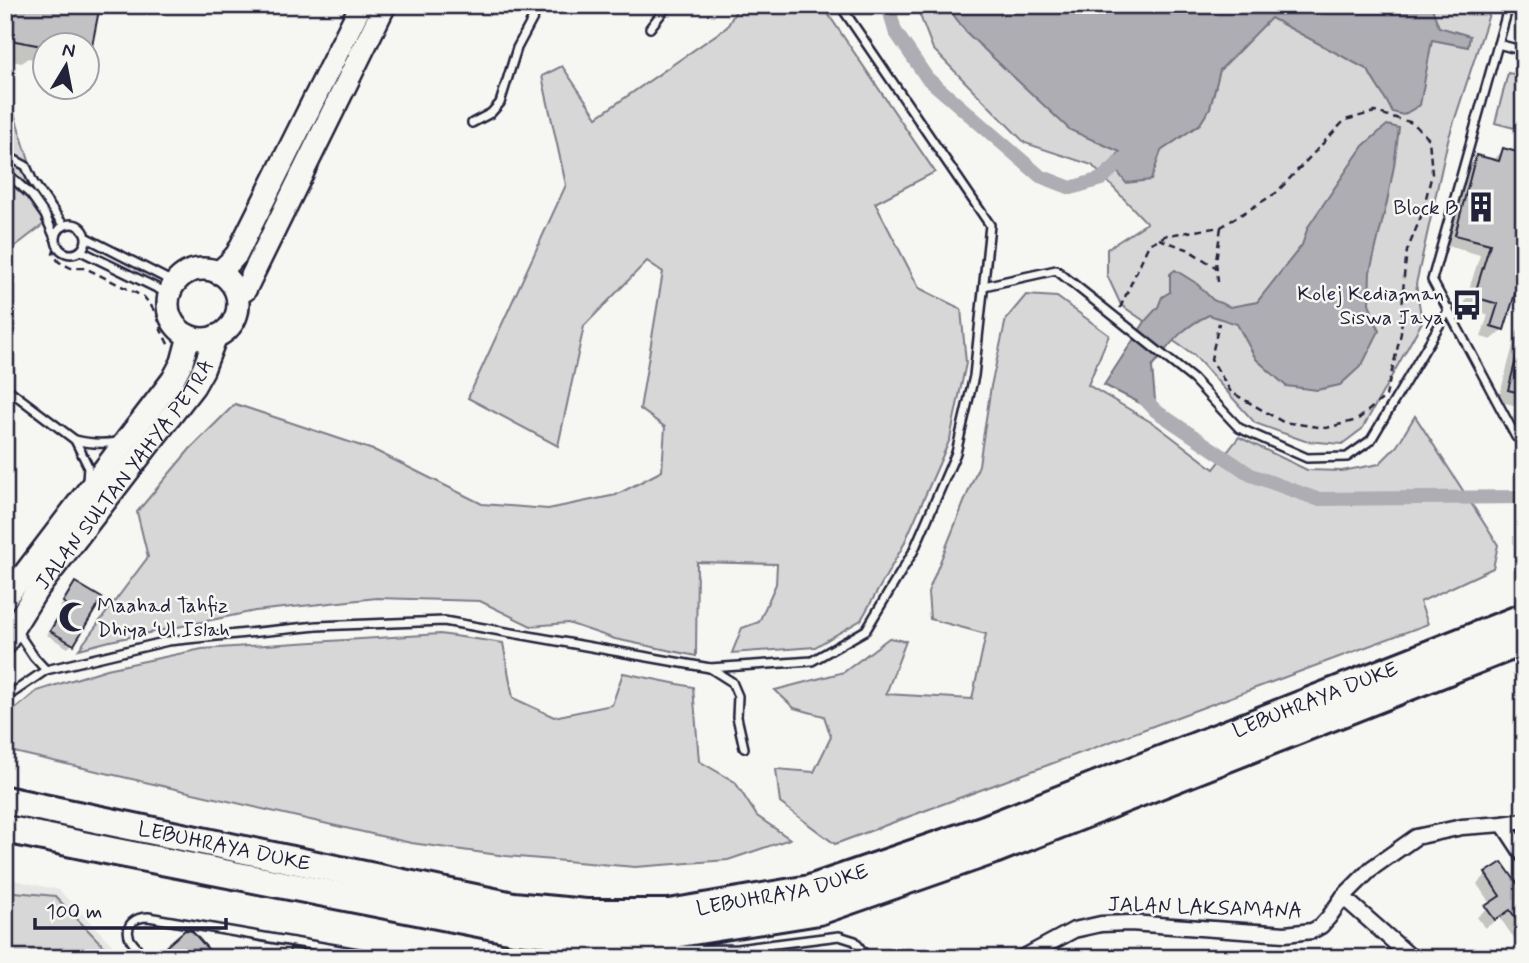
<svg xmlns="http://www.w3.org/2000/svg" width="1529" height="963" font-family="Mynerve,sans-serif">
  <rect width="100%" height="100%" fill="#f6f6f2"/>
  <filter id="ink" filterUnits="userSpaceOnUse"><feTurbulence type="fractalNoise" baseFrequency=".0143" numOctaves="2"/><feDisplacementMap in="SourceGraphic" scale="14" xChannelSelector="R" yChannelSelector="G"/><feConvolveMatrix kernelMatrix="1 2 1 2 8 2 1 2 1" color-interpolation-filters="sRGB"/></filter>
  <g filter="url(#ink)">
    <path fill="#e6e6e4" d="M5,878L59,890L125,958H5Z"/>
    <g fill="#d7d7d7" stroke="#7c7c89" stroke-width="2">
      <path d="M739,5H822L935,172L875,203L919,288L961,309L966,363L950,439L903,546L861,620L815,647L732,653L742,628L759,622L776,584L777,564L697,562L696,656L615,639L568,623L531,626L480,601L377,598L255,611L110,641L79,649L148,557L137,512L190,449L235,404L376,451L482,504L548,509L616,495L662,471L665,427L640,409L663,272L647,261L584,326L558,446L468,398L566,185L542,76L562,66L597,117L727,27Z"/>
      <path d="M916,5H1492L1448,140L1416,284L1422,322L1362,429L1342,444L1305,441L1255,423L1194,355L1121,305L1107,275V249L1147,223L1092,165L1025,143L933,49Z"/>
      <path d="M1508,73L1524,76V122L1522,130L1495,123Z"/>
      <path d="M5,85L48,221L5,254Z"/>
      <path d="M1026,295L1057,297L1109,335L1088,385L1156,425L1214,469L1239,437L1307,470L1342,471L1379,464L1397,446L1415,416L1498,545L1493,568L1420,602L1428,624L835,844L780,803L776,769L814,772L831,737L824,716L794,708L775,690L844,672L889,638L906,641L886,694L972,699L986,634L930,619L928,592L979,465L991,386L1006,319Z"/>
      <path d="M440,634L503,643L513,698L554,717L612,705L623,673L693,687L699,761L735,782L757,816L790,839L728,860L635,867L506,856L411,843L5,750V736L14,710L37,691L107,669L202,649Z"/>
      <path d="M5,891L55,896L115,958H5Z"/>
    </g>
    <g fill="#adadb3" stroke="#757583" stroke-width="2">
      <path d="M946,5H1434L1433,11L1439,27L1470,36L1468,47L1432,40L1420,105L1403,115L1392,112C1386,97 1375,85 1368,70L1271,18L1220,70L1210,108L1200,124L1161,151L1151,180L1126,183L1111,163L1120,152L1070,130L967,33Z"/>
      <path d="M1387,125L1399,128L1394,166L1387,202L1370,272L1369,303L1379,331L1362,365L1340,385L1317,390L1286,386L1256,359L1237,324L1209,315C1181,328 1171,343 1152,367L1156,411L1104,385L1146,320L1158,307L1162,297L1170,292V274L1175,270L1196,283L1213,300L1230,307L1257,302L1302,245L1308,227L1363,146Z"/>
    </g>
    <g fill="#0003">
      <path d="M5,5H99L90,49L88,51V46H46V62L28,58L22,63L5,60Z"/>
      <path d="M1524,133V258L1503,329L1491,340L1481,337L1488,315L1463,308L1480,255L1445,245L1466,168L1477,157L1492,161L1504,150L1518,154Z"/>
      <path d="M1524,324V408L1498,401L1517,331Z"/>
      <path d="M71,588L72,644L68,648L47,635L63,609L60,607Z"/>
      <path d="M1502,864L1524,896V939L1518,944L1500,918L1485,928L1477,917L1491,905L1477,884L1486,875Z"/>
    </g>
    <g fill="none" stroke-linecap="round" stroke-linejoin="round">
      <g stroke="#adadb3" stroke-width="14">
        <path d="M888,5L895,31L927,78L1040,176L1071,188L1101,179L1127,156"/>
        <path d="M1145,399L1156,411L1251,475L1317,499L1524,497"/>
      </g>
    </g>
    <g fill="#c2c2c4" stroke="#22223b" stroke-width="2">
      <path d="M15,5H100L92,46H71L44,40L42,46L5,39V17L13,18Z"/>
      <path d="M1503,148L1524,154V264L1504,330L1491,326L1498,304L1474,297L1490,244L1455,235L1476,155L1499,161Z"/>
      <path d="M1520,344L1524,345V394L1508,390Z"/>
      <path d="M75,582L102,598L74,645L50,631L66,604L63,602Z"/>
      <path d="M1502,862L1524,893V930L1510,910L1495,920L1485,906L1500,896L1485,873Z"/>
      <path d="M185,930L192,931L216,958H153Z"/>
      <path d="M290,948L338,956L337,958H288Z"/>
    </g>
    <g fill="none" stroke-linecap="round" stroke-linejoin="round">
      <g stroke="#22223b" stroke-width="12">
        <g id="lane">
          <path d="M1509,5L1432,280L1516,437L1524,439"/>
          <path d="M650,28L668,5"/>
          <path d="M1498,44L1524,51"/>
          <path d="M5,117L10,123L7,145L5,146"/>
          <path d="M472,123L491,113L500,103L517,48L540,5"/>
          <path d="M5,157L13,159L26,166L33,182L64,226"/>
          <path d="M5,174L9,175L31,195L45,215L55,238"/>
          <circle cx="71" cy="239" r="15"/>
          <path d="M87,238L175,283"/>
          <path d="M81,251L169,294"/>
          <path d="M984,286L1056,270L1193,379L1239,428L1307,458L1347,457L1371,440L1449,309"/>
          <path d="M5,387L75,440C90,444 103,444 118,442"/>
          <path d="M5,402L9,390"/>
          <path d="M75,440L88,466L87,482"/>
          <path d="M16,630L34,657L46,670"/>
          <path d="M710,668L732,682L738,696L737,717L744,748"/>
          <path d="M5,698L46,670L168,641L317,626L444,621L710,668L812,661L866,630L913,552L956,453L974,376L990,225L840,5"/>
          <path d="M548,943L567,951L737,949L839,936L855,941L867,958"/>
          <path d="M146,958C141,952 134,946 130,939C124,925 135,917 148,917L387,958"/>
        </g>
      </g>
      <g stroke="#22223b" stroke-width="19">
        <g id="street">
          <path d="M1503,824L1524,856"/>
          <path d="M1343,897L1412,958"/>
          <path d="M1022,958L1074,930L1101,924L1130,923L1285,934L1312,931L1321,926L1329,917L1343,897L1372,868L1416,837L1462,827L1503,824L1524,821"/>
        </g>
      </g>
      <g stroke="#22223b" stroke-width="26">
        <g id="secondary">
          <circle cx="203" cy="304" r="35"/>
          <path d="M218,273L230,262L237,254L361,5"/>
          <path d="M237,294L245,290L385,5"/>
          <path d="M5,599L173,379L182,362L189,336"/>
          <path id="s1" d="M5,644L14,627L37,590L194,386L203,370L216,336"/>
        </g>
      </g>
      <g stroke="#22223b" stroke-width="32">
        <g id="highway">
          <path id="s2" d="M5,800L513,906L586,913H669L810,889L985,829L1524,617"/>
          <path d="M5,829L116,852L514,930L590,936L667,935L819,911L994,850L1524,641"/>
        </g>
      </g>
      <g stroke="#22223b" stroke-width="2.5" stroke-dasharray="7 5" stroke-linecap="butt">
        <path d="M1159,239L1187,249L1217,268"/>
        <path d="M55,248L53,254L59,262L71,268H85L144,297L152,307L158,318L161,330L169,346"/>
        <path d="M1218,282L1216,261L1221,227"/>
        <path d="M1120,308L1149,244L1167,235L1221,227L1276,193L1345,120L1375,112L1413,123L1429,139L1432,174L1422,214L1407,251L1404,276L1401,333L1386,396L1357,420L1326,428L1283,422L1231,392L1211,359L1219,323"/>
      </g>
      <use href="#lane" stroke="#f6f6f2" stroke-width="7"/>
      <use href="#street" stroke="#f6f6f2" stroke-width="14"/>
      <use href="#secondary" stroke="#f6f6f2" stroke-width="21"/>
      <use href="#highway" stroke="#f6f6f2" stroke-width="26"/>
    </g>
  </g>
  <defs>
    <g id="building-bare" transform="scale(2.415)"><path d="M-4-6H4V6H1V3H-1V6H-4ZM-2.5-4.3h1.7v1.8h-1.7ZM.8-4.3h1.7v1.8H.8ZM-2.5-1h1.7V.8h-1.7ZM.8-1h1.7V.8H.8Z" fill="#22223b" stroke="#f6f6f2" stroke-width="2.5" paint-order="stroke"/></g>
    <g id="bus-bare" transform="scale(2.415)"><path d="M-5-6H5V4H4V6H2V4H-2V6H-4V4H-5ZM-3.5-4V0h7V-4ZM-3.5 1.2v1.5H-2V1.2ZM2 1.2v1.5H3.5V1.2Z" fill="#22223b" stroke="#f6f6f2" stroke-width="2.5" paint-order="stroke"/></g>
    <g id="mosque-bare" transform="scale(2.415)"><path d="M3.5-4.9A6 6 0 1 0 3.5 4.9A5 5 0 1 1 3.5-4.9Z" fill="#22223b" stroke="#f6f6f2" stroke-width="2.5" paint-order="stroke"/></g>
  </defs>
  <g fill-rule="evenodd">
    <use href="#building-bare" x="1481" y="207"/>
    <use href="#bus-bare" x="1467" y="305"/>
    <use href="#mosque-bare" x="74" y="617"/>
  </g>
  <g text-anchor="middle" stroke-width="5" stroke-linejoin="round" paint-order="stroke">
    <g font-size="21" fill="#22223b" stroke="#f6f6f2" text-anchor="end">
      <text x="1458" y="214">Block B</text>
      <text x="1444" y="300">Kolej Kediaman<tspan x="1444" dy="24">Siswa Jaya</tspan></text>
      <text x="97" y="612" text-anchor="start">Maahad Tahfiz<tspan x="97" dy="24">Dhiya ‘Ul Islah</tspan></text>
    </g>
    <g font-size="21" fill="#22223b" stroke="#f6f6f2">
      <text dy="7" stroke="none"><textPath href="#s1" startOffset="208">JALAN SULTAN YAHYA PETRA</textPath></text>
      <text dy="7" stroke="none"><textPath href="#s2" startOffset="1358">LEBUHRAYA DUKE</textPath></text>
      <text dy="7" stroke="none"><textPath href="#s2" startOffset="224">LEBUHRAYA DUKE</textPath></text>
      <text dy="7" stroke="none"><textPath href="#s2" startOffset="791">LEBUHRAYA DUKE</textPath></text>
      <text transform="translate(1205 907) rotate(2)" y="7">JALAN LAKSAMANA</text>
    </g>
  </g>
  <rect width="1529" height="963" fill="none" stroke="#f6f6f2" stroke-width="28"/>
  <rect x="14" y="14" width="1501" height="935" fill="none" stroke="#22223b" stroke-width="2.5" filter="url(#ink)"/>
  <g transform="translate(66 66) rotate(10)"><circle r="33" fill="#f6f6f2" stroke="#a1a1a9" stroke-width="2"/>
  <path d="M0-5L12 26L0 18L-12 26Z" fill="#22223b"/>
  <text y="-10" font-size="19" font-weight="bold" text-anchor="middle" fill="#22223b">N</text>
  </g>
  <path d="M35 918v10h191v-10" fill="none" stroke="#22223b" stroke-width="3.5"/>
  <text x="46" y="918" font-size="21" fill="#22223b" stroke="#f6f6f2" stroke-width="5" paint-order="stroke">100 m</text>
</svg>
